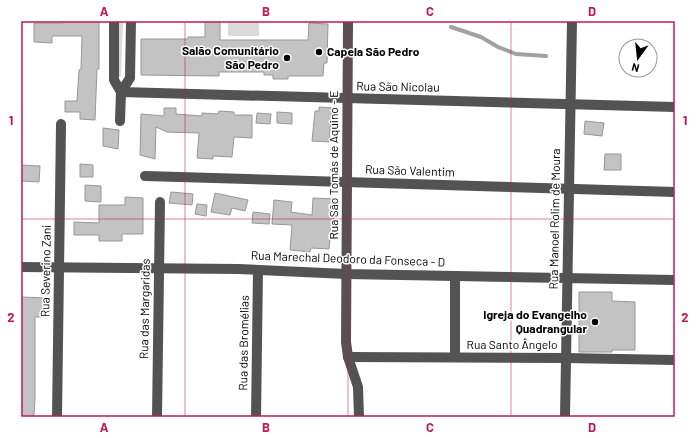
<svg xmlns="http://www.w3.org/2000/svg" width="696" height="438" font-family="Barlow,sans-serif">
  <rect width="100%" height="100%" fill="#fff"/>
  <g fill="#dadada">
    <path d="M119,21H123L121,76L120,77H118Z"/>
    <rect x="228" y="21" width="31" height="15"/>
  </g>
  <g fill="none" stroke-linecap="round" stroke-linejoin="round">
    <path stroke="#a1a1a1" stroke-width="4" d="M451,27L481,37L498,47L516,54L546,56"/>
  </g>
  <g fill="#c3c3c3" stroke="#979797">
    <path d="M63,21H99V69H97L95,120L80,119V112H65V101H77L79,70L81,69L82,36H52V43L34,42V23H63Z"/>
    <path d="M205,21H220V40H308L309,23L328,24L327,63H324L323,76H288V79H273V75H264V72H219V76L141,75V39H188V37H205Z"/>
    <path d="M319,107L332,108L329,142L312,141L315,111H319Z"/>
    <path d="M164,108H176V114L202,116V113L218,114L219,111L234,112V115H252V138L234,137L232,157L213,156V159L197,158L199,133L167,132L156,127L155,159L140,155L141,114L164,116Z"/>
    <path d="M277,112L292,113V124L277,123Z"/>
    <path d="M257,113L271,114L270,124L256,123Z"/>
    <path d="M585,121L604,123L602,136L584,134Z"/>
    <path d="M103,128L119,130L118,149L103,146Z"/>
    <path d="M605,154H621V170H604Z"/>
    <path d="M80,164L93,165V177H80Z"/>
    <path d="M21,165L40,166L39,182L21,181Z"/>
    <path d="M85,185L101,186V202L85,201Z"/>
    <path d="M171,192L193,194L192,205L169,203Z"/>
    <path d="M215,193L248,200L245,211L232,208L230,215L211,212Z"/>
    <path d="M125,197L143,198V234H122V241H99V235H74V222L99,223V205H125Z"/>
    <path d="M313,198L335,199L333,229L331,228L329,249L311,248L310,252L290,250L292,225L272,224L274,200L292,202L291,212L312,215Z"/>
    <path d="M197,204L207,205L206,216L195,214Z"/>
    <path d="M253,212L270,214L269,224L252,223Z"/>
    <path d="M579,292H612V301L635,302V350H612V352H579Z"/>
    <path d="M22,297L44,298L43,317H35V399L34,415H32V417H21Z"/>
  </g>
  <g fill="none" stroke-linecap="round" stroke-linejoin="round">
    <g stroke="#535353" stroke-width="10">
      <path d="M114,21V80L121,92"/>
      <path d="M348,21L346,342L348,357L358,387L359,417"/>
      <path d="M121,92L675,107"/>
      <path d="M120,121L121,92L130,78L131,21"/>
      <path d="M145,176L675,192"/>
      <path d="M21,267L238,269L346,274L675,280"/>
      <path d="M455,276V357"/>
      <path d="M348,357L566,358L675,360"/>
      <path d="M57,417L61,124"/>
      <path d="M157,417L160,202"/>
      <path d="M256,417L258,270"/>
      <path d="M565,417L572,21"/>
    </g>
  </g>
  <path fill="none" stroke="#c2185b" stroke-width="1" stroke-opacity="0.55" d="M185,21V417M348,21V417M511,21V417M21,219H675"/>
  <g fill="#000" stroke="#fff" stroke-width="1.5">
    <circle cx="319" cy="52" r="4"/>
    <circle cx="287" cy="58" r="4"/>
    <circle cx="595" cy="322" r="4"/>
  </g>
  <g text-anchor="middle" stroke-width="3" stroke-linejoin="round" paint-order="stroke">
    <g font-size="12" font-weight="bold" fill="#000" stroke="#fff" text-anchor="end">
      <text x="279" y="55">Salão Comunitário<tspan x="279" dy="14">São Pedro</tspan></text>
      <text x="327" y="56" text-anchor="start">Capela São Pedro</text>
      <text x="587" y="319">Igreja do Evangelho<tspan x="587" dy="14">Quadrangular</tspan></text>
    </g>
    <g font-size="12" fill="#000" stroke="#fff">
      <text transform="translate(398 87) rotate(1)" y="4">Rua São Nicolau</text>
      <text transform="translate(334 165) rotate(-90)" y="4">Rua São Tomás de Aquino - E</text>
      <text transform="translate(410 171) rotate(2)" y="4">Rua São Valentim</text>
      <text transform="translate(555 219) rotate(-89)" y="4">Rua Manoel Rolim de Moura</text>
      <text transform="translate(348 259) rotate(2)" y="4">Rua Marechal Deodoro da Fonseca - D</text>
      <text transform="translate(46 271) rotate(-89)" y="4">Rua Severino Zani</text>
      <text transform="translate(145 309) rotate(-89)" y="4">Rua das Margaridas</text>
      <text transform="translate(244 343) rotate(-89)" y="4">Rua das Bromélias</text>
      <text x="512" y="349">Rua Santo Ângelo</text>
    </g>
  </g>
  <rect width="696" height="438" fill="none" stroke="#ffffff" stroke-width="44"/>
  <g transform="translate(638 58) rotate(195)"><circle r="19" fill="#ffffff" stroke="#999999"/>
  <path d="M0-3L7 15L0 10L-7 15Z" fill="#000000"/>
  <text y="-6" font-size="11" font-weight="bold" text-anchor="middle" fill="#000000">N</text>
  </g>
  <rect x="22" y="22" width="652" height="394" fill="none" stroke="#c2185b" stroke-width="1.5"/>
  <g font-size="13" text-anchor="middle" font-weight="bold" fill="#c2185b">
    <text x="104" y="16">A</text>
    <text x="266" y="16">B</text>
    <text x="430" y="16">C</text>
    <text x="592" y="16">D</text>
    <text x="11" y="125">1</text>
    <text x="685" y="125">1</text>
    <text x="11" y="322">2</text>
    <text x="685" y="322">2</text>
    <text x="104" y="432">A</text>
    <text x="266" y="432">B</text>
    <text x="430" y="432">C</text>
    <text x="592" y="432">D</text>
  </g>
</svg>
